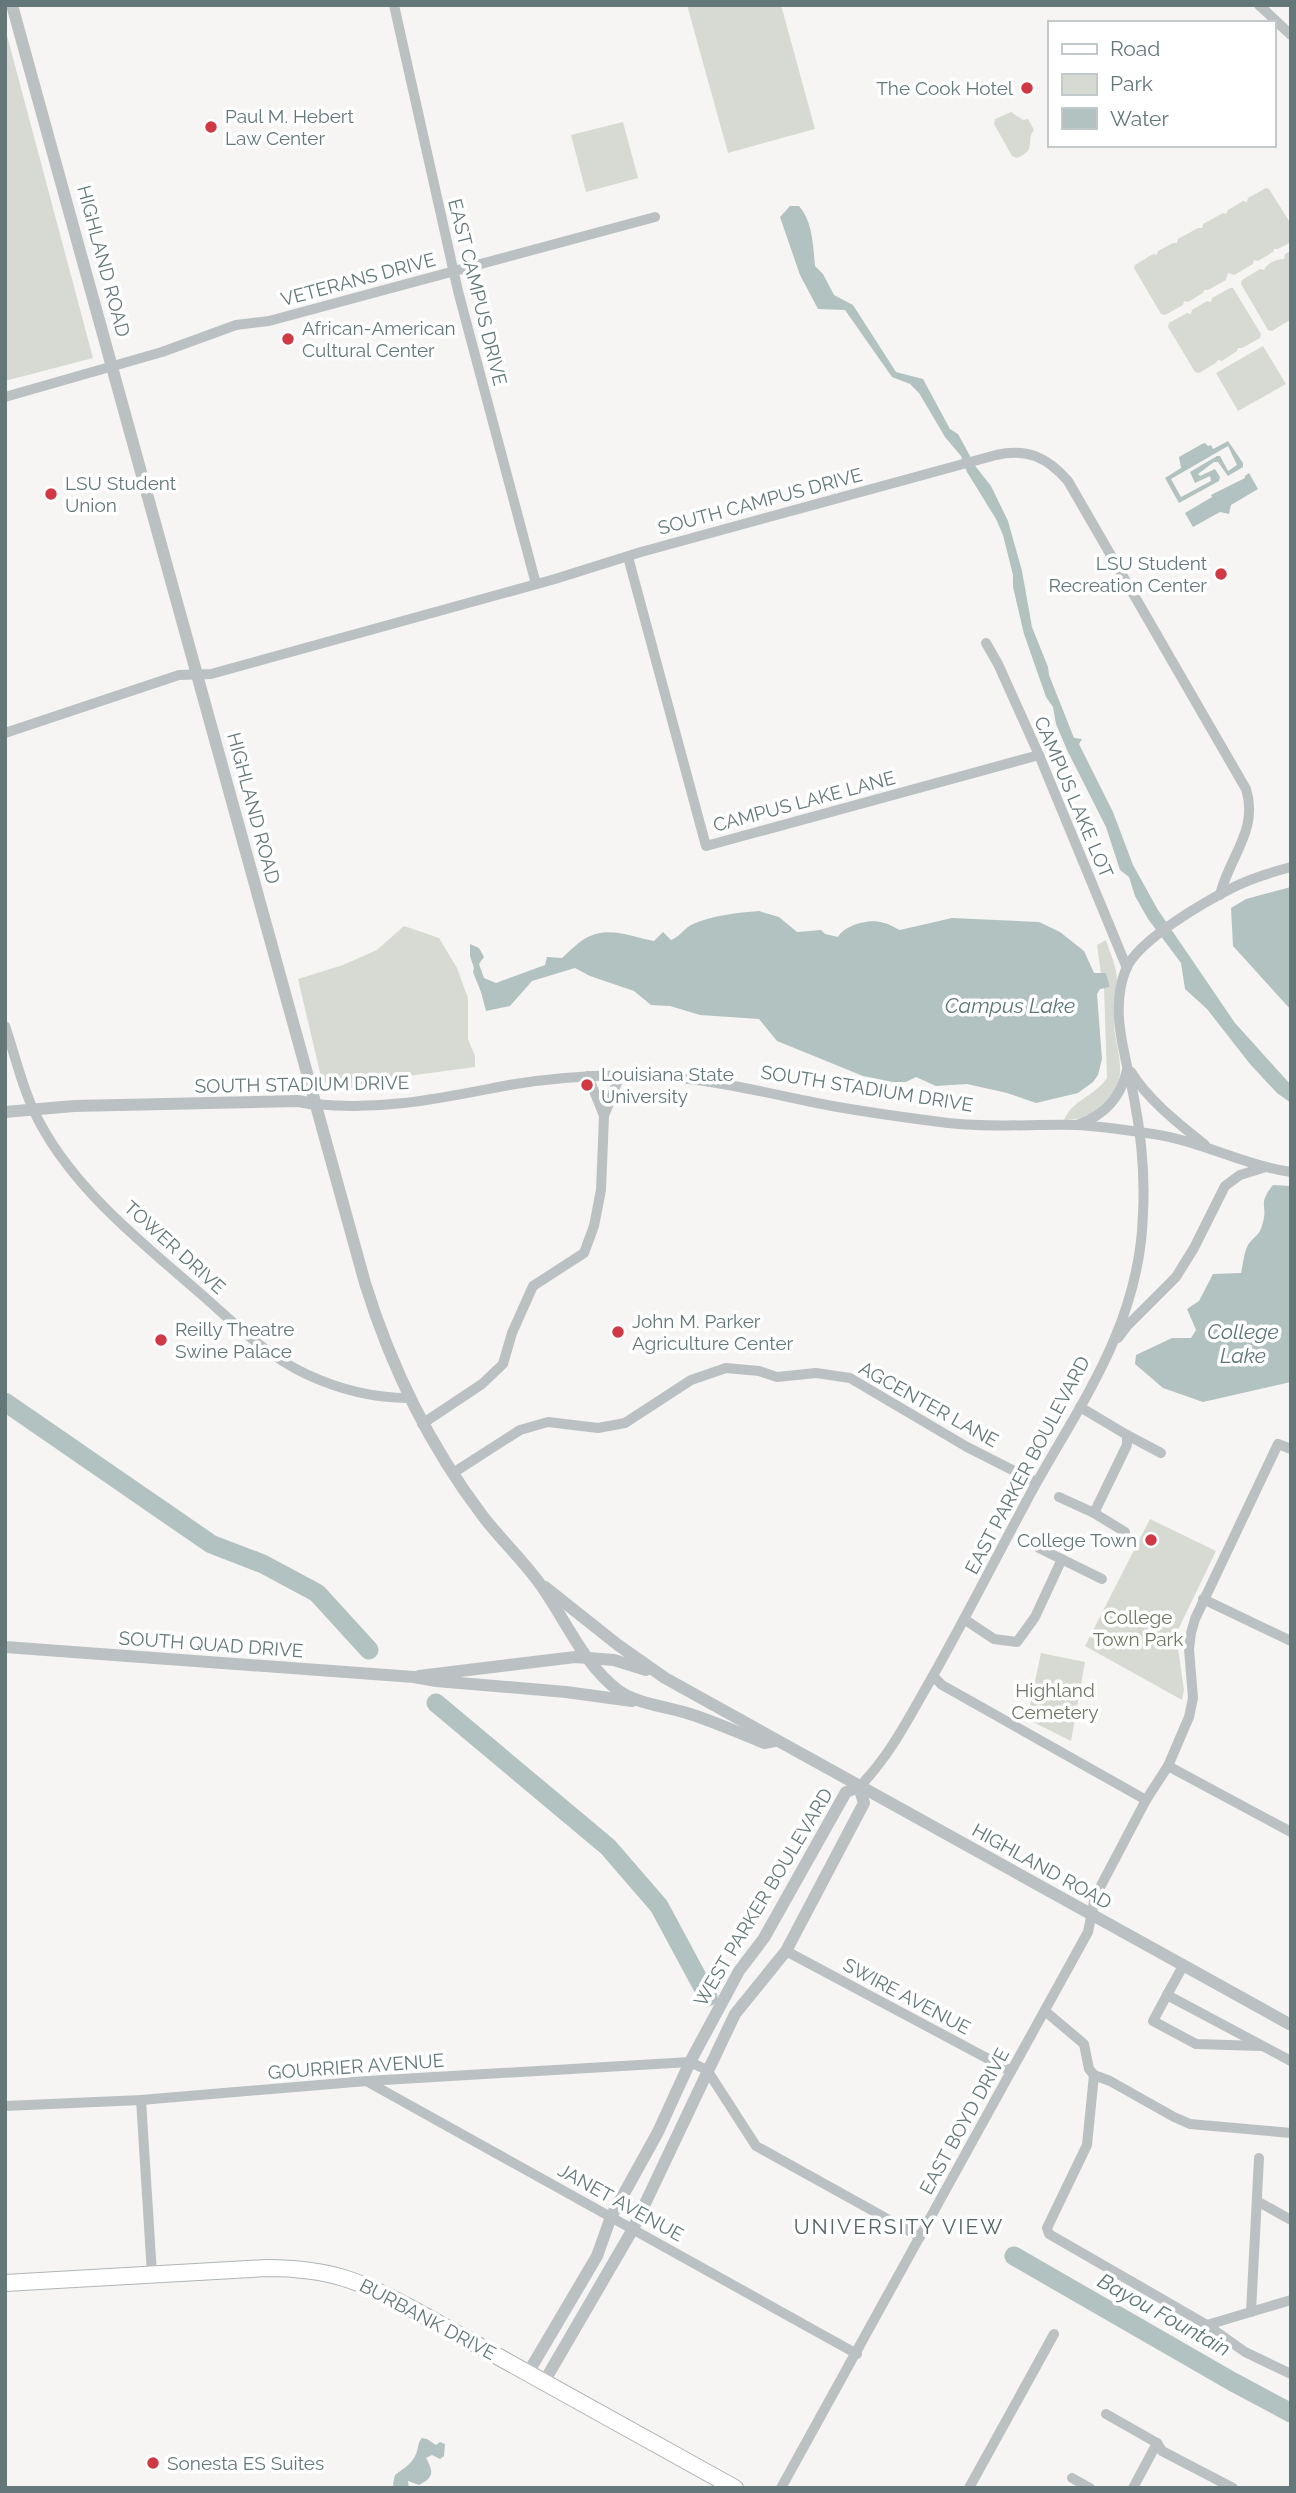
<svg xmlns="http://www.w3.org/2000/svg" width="1296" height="2493" font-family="Raleway,sans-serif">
  <rect width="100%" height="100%" fill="#f6f5f3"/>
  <g fill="#d7dad2">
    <path d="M687,5H781L815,129L728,153Z"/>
    <path d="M5,28L93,358L5,381Z"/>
    <path d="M1011,112L1023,120L1028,119L1034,130C1025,141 1038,149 1017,158L1012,156L994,124L995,119Z"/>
    <path d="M623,122L638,178L586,192L571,135Z"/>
    <path d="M1266,188L1269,189L1291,224V242L1278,249H1274L1273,252L1258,261L1254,260L1253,264L1234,275L1228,273L1226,280L1208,290H1204L1203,293L1188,302L1184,301L1183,305L1165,315L1161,314L1134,268L1135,265L1153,254L1157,255L1158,251L1173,243H1177L1178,239L1198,228H1202L1203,224L1223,213L1226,214L1228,210L1243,201L1247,202L1248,198Z"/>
    <path d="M1291,251L1290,320L1272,331L1268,330L1241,284L1242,280L1260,269L1264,270C1266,264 1277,258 1284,259L1285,254Z"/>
    <path d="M1230,288H1233L1261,334L1260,338L1242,348H1238L1237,351L1222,361L1218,360L1216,363L1199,373L1195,372L1168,327L1169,323L1187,313L1191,314L1192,310L1207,301L1211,302L1212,298Z"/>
    <path d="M1263,346L1286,384L1238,411L1216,373Z"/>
    <path d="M404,926L439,938L457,968L468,998V1039L475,1056V1067L371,1081L364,1088H337L322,1081L298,979L343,965L377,950Z"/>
    <path d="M1106,940C1110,953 1117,967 1117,981C1118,996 1114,1010 1114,1024C1115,1041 1121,1057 1120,1073C1119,1102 1091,1120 1064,1120C1071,1101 1096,1095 1107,1078L1104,988L1110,987L1106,973L1101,974L1097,945Z"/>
    <path d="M1150,1519L1216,1551L1176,1634L1184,1690L1182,1700L1085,1646Z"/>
    <path d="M1041,1653L1085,1662L1071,1741L1027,1719Z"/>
  </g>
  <g fill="#b2c2c1" fill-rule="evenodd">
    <path d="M790,206H799C813,222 813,246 815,266L823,274L834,295L853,305L896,372L923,379L950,429L958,434L976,467L991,486L1008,521L1022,571L1032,627L1048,667L1049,675L1074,738L1082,739L1079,744L1113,812L1133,865L1158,910L1235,1023L1291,1085V1103L1277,1093L1250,1064L1207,1009L1185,989L1181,963L1148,919L1135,896L1129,877L1120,870L1106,827L1067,750L1056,724L1053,707L1046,697L1024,634L1013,587V575L1003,535L996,519L967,472L961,456L945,437L919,393L910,384L892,377L845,310L818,309L800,275L780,217Z"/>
    <path d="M1228,441L1243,463V467L1228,476L1218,462H1214L1198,474L1200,476L1215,469L1220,477L1219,481L1179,503L1165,478L1181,468L1179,457L1202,444L1205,443L1208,446L1211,445L1213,449ZM1228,446L1237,465L1228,471L1220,456H1217L1190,472L1195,483L1210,476L1211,481L1181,497L1171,479Z"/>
    <path d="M1249,473L1258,489L1231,505L1229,514L1220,512L1193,527L1185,513L1212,497L1211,495L1245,478V476Z"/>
    <path d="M1291,887V1010L1233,946L1231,908L1246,899Z"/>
    <path d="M759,911L779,917L797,932L821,930L825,934L838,937C845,925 870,918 884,923C890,924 895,928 900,930L952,918L1039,922L1060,932L1084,951L1094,973H1106L1110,987L1100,989L1097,994L1102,1059L1098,1075L1093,1082L1078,1093L1036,1103L1007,1093L967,1084L936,1086L916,1077L906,1082H893L863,1076L777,1041L759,1019L700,1015L670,1006L651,1005L634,991L590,976L575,968L532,981L510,1006L486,1011L481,992L473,972L474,968L470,956V944L479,948L484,957L479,964L484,978L496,983L545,965L547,957L562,958C570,951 579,941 588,937C611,926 631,937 654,941L663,932L671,940C681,936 685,927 693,924C713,915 737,913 759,911Z"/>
    <path d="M1273,1185L1291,1186V1382L1203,1402L1163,1388L1135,1364L1136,1355L1172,1338H1191L1196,1330L1187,1309L1199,1301L1213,1274L1241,1273C1243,1265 1244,1252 1248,1245C1255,1235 1260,1236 1263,1222C1268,1205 1257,1205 1273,1185Z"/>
    <path d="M422,2438L427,2439L436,2445L440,2442L445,2444L444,2456L440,2459L432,2455L426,2458C433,2471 435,2477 419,2485L408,2481L409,2488H394L393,2484L395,2475C403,2469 412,2464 416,2454C419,2447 417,2444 422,2438Z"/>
  </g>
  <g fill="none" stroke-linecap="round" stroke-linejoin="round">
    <g stroke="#b2c2c1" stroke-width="19">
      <path d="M5,1402L211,1544L263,1564L317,1593L369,1650"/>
      <path d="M436,1703L608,1847L659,1906L708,1997"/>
      <path d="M1014,2256L1233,2382L1291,2413"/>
    </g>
    <g stroke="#afb5b6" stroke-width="18">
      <path id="primary" d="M5,2283L267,2268C330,2268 361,2281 416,2311L735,2488"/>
    </g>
    <g stroke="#bbc1c2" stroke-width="10">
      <path d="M394,5L458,291L536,584"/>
      <path d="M1259,5L1291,35"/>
      <path d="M5,397L162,352L236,325L269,321L655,217"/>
      <path d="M628,557L706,846L1039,755"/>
      <path d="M986,643L998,664L1039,755L1127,968"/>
      <path d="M5,733L179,675L211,674L555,579L641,552L996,455C1027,448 1047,457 1068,481L1246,789C1259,830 1229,857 1220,895"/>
      <path d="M5,1026C16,1058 24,1095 41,1125C78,1193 144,1244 201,1294C233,1322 267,1356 306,1374C338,1389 374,1398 409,1398"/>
      <path d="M1131,1072C1150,1102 1178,1123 1205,1145"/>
      <path d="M315,1104C385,1111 441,1098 509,1085C555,1077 603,1074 651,1076C704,1078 755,1090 807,1101C853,1111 901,1117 948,1123C990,1128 1032,1124 1075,1125C1101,1126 1127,1130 1153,1134C1201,1141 1243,1165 1291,1172"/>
      <path d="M604,1116L620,1075"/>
      <path d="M1079,1124C1105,1115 1121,1097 1127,1070"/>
      <path d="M1118,1338L1127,1326L1176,1277L1194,1248L1225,1186L1240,1175L1266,1167"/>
      <path d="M1080,1407L1127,1435L1161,1453"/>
      <path d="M422,1424L482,1384L503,1364L512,1333L533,1286L584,1253L594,1226L601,1190L604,1116L588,1076"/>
      <path d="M453,1473L520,1430L548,1422L598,1428L625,1423L691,1380L726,1368L759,1371L777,1377L816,1373L850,1378L967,1447L1036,1482"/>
      <path d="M1059,1497L1094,1513L1125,1532"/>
      <path d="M1094,1513L1127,1445V1435"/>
      <path d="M1039,1548L1102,1579"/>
      <path d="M1203,1599L1291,1641"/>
      <path d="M964,1619L994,1639L1017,1642L1035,1617L1062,1559"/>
      <path d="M933,1676L942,1685L1146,1800"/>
      <path d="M1168,1766L1291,1832"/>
      <path d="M859,1787C888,1758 906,1723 926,1688C961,1627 992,1565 1025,1504C1054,1449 1090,1397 1114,1340C1131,1300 1142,1256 1143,1213C1145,1175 1141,1134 1134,1098C1126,1056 1109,1011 1126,969C1138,940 1206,901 1234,887C1252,878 1272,872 1291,867"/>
      <path d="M786,1951L1011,2071"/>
      <path d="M1183,1966L1167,1995L1291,2061"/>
      <path d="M1167,1995L1153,2021L1196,2044L1260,2046"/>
      <path d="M1045,2011L1084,2044L1089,2069L1094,2075L1110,2081L1174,2117L1190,2124L1291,2133"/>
      <path d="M1094,2075L1087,2145L1047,2228L1049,2234L1207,2325L1245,2352L1291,2374"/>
      <path d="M368,2082L857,2354"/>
      <path d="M141,2100L152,2274"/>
      <path d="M5,2106L141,2100L367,2081L690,2062L707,2070L756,2146L920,2237"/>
      <path d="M1257,2201L1291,2220"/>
      <path d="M1251,2312L1259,2158"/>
      <path d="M1207,2325L1291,2300"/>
      <path d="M1106,2414L1157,2443L1162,2451L1233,2488"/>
      <path d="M1072,2478L1090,2488"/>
      <path d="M781,2488L1088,1932L1095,1897L1146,1800L1168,1766L1189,1717L1193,1698L1189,1649L1191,1633L1195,1619L1278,1444L1291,1449"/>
      <path d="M969,2488L1054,2334"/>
      <path d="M1133,2488L1157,2443"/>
    </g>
    <g stroke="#bbc1c2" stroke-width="12">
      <path d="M12,5L365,1283C391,1367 429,1445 482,1515C500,1539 523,1560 540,1584C566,1620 583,1664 619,1691C640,1705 666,1706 690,1714C715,1722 740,1733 764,1743L775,1741"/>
      <path d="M5,1112L74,1106L298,1101L315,1104"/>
      <path d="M545,1587L618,1645L665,1678L1291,2025"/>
      <path d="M5,1647L414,1677L436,1681L566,1692L632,1701"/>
      <path d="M419,1676L575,1657L614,1660L646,1670"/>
      <path d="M528,2373L597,2256L611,2217L658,2132L690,2062L739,1971L764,1938L846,1792L859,1787"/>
      <path d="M544,2382L633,2229L735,2014L786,1951L864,1803L859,1787"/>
    </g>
    <use href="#primary" stroke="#fff" stroke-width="16"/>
  </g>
  <g fill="#d03843" stroke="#fff" stroke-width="2.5">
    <circle cx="1027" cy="88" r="7"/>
    <circle cx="211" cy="127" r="7"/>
    <circle cx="288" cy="339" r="7"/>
    <circle cx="51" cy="494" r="7"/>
    <circle cx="1221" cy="574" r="7"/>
    <circle cx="587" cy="1085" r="7"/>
    <circle cx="618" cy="1332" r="7"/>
    <circle cx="161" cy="1340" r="7"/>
    <circle cx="1151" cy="1540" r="7"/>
    <circle cx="153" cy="2463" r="7"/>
  </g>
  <g text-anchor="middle" stroke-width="7" stroke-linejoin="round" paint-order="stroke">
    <g font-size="19" fill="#64787a" stroke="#fff" text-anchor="start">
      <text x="1013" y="95" text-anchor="end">The Cook Hotel</text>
      <text x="225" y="123">Paul M. Hebert<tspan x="225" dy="22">Law Center</tspan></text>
      <text x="302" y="335">African-American<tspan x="302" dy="22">Cultural Center</tspan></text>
      <text x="65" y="490">LSU Student<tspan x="65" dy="22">Union</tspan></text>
      <text x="1207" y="570" text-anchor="end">LSU Student<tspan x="1207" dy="22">Recreation Center</tspan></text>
      <text x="601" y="1081">Louisiana State<tspan x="601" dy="22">University</tspan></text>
      <text x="632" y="1328">John M. Parker<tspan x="632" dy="22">Agriculture Center</tspan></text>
      <text x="175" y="1336">Reilly Theatre<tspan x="175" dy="22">Swine Palace</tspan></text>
      <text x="1137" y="1547" text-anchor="end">College Town</text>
      <text x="167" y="2470">Sonesta ES Suites</text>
    </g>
    <g font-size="19" fill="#64787a" stroke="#fff">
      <text transform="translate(104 261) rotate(75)" y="7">HIGHLAND ROAD</text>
      <text transform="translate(358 279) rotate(-15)" y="7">VETERANS DRIVE</text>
      <text transform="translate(478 292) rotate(76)" y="7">EAST CAMPUS DRIVE</text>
      <text transform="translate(760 501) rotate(-15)" y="7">SOUTH CAMPUS DRIVE</text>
      <text transform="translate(1074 797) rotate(67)" y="7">CAMPUS LAKE LOT</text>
      <text transform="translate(804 801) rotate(-15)" y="7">CAMPUS LAKE LANE</text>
      <text transform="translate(254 808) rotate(75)" y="7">HIGHLAND ROAD</text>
      <text transform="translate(302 1084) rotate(-1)" y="7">SOUTH STADIUM DRIVE</text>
      <text transform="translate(867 1088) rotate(9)" y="7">SOUTH STADIUM DRIVE</text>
      <text transform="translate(175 1247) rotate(42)" y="7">TOWER DRIVE</text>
      <text transform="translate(929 1404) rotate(29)" y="7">AGCENTER LANE</text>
      <text transform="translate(1027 1465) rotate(-62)" y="7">EAST PARKER BOULEVARD</text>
      <text transform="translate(211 1644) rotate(4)" y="7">SOUTH QUAD DRIVE</text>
      <text transform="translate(1042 1866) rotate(29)" y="7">HIGHLAND ROAD</text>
      <text transform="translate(763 1897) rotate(-59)" y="7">WEST PARKER BOULEVARD</text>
      <text transform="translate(907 1996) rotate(28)" y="7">SWIRE AVENUE</text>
      <text transform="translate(356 2066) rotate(-4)" y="7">GOURRIER AVENUE</text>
      <text transform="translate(964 2121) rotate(-61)" y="7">EAST BOYD DRIVE</text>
      <text transform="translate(621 2202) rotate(29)" y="7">JANET AVENUE</text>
      <text transform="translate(428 2319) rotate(28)" y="7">BURBANK DRIVE</text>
    </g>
    <g font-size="19" fill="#6f7866" stroke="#fff">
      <text x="1138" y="1624">College<tspan x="1138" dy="22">Town Park</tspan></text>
      <text x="1055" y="1697">Highland<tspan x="1055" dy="22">Cemetery</tspan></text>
    </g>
    <g font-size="21" font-style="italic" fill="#5e7676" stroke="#fff">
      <text x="1010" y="1013">Campus Lake</text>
      <text x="1243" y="1339">College<tspan x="1243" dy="24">Lake</tspan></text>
      <text transform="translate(1164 2315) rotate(29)" y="7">Bayou Fountain</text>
    </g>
    <g font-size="21" letter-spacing="2" fill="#556466" stroke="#fff">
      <text x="899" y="2234">UNIVERSITY VIEW</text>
    </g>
  </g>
  <rect width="1296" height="2493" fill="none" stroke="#64787a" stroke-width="14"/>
  <rect x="1048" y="21" width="228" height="126" fill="#ffffff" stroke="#c1c9ca" stroke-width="2"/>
  <rect x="1062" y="44" width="35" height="10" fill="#ffffff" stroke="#c1c9ca" stroke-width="2"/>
  <text x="1110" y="56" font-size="21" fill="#64787a">Road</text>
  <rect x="1062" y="74" width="35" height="21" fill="#d7dad2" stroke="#c1c9ca" stroke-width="2"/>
  <text x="1110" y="91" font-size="21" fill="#64787a">Park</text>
  <rect x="1062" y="108" width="35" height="21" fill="#b2c2c1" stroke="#c1c9ca" stroke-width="2"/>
  <text x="1110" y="126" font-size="21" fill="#64787a">Water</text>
</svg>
